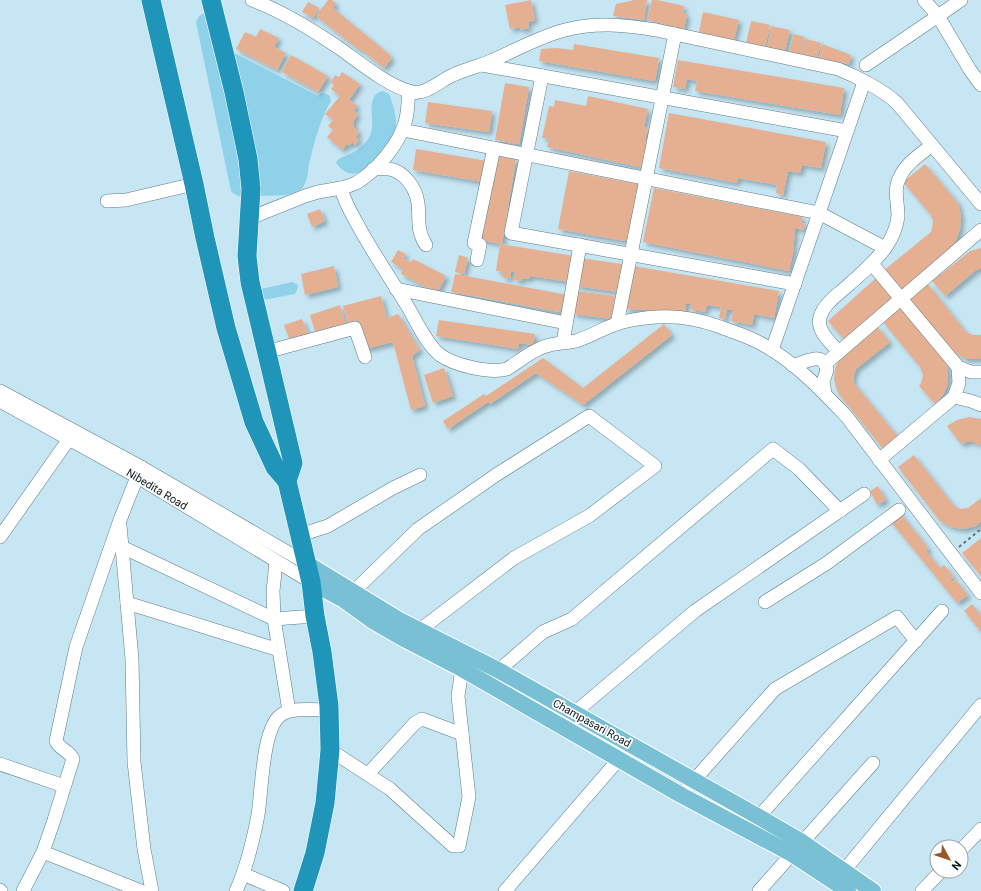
<svg xmlns="http://www.w3.org/2000/svg" width="981" height="891" font-family="Roboto,sans-serif">
  <defs>
    <filter id="shadow"><feDropShadow dx="3.5" dy="3.5" stdDeviation="2" flood-color="#0004"/></filter>
  </defs>
  <rect width="100%" height="100%" fill="#c6e6f3"/>
  <g fill="#90d1ea">
    <path d="M206,12L234,53L318,96C322,92 325,93 330,96L331,101C320,119 314,144 309,164C308,171 308,179 304,185C303,188 301,190 298,191C287,197 274,195 262,196C250,197 240,200 231,191L196,22L199,16Z"/>
    <path d="M382,91L389,94C394,106 399,124 394,136C392,142 386,147 383,151C370,167 354,186 336,163C339,157 346,156 352,153C360,149 368,142 371,133C376,121 364,96 382,91Z"/>
    <path d="M292,282L297,284L298,287L295,294L263,300L261,289Z"/>
  </g>
  <g fill="#e5b091" filter="url(#shadow)">
    <path d="M328,0H332L336,3L333,8L389,54V55L392,58L384,68L360,49L359,50L316,16Z"/>
    <path d="M531,0L535,20L528,22L529,28L521,30L520,27L510,29L505,5Z"/>
    <path d="M634,0H647L644,20L613,16L616,4Z"/>
    <path d="M652,0H657L684,6L683,13L687,14L684,29L647,20Z"/>
    <path d="M308,2L319,8L313,18L302,12Z"/>
    <path d="M703,12L739,20L734,40L699,32Z"/>
    <path d="M751,21L770,25L765,48L746,44Z"/>
    <path d="M771,26L790,30L785,51L767,48Z"/>
    <path d="M260,29L279,38L274,47L286,53L277,70L236,49L245,32L256,37Z"/>
    <path d="M794,34L805,37L800,55L789,52Z"/>
    <path d="M806,39L821,43L817,58L801,54Z"/>
    <path d="M574,44L659,58L655,81L539,61L541,49L556,48L573,50Z"/>
    <path d="M822,44L851,55L849,64L819,58Z"/>
    <path d="M291,55L328,76L318,92L282,72Z"/>
    <path d="M678,60L844,88L840,115L695,91L697,81L687,79L685,89L673,87Z"/>
    <path d="M342,72L360,84L349,100L357,105L354,111L358,114L354,120V127L359,132L356,137L359,140L355,145L352,142L349,146L347,144L342,150L327,137L333,130L328,126L333,120L325,114L340,96L331,89L334,85L331,82L335,75L339,77Z"/>
    <path d="M505,83L529,87L519,144L495,140Z"/>
    <path d="M588,96L648,109L644,127L648,128L645,140L650,141L644,168L547,147L549,139L542,138L549,106L554,107L555,100L586,106Z"/>
    <path d="M428,102L492,111L489,132L425,123Z"/>
    <path d="M669,113L826,142L821,168L802,165L800,173L788,171L783,195L776,193L777,185L738,178L737,183L659,168Z"/>
    <path d="M416,149L487,161L483,182L413,170Z"/>
    <path d="M492,155L516,159L502,244L479,240Z"/>
    <path d="M925,164L958,203L961,216L960,230L954,244L901,292L883,271L931,232L932,228L933,221L931,215L903,182Z"/>
    <path d="M569,171L642,185L631,242L558,229Z"/>
    <path d="M654,188L803,217L801,223L805,224L803,230L795,228L794,233L795,234L793,247L794,248L789,271L643,242Z"/>
    <path d="M320,209L325,221L312,227L307,214Z"/>
    <path d="M500,244L574,256L570,282L530,276L529,279L522,278V281L514,280L515,272H511L510,279L502,277L503,272L496,271Z"/>
    <path d="M981,248V268L975,271L945,296L932,281L970,251Z"/>
    <path d="M398,250L406,254L403,258L411,262L413,259L446,276L437,293L401,274L403,269L391,262Z"/>
    <path d="M459,255L468,258L464,274L455,272Z"/>
    <path d="M580,258L622,264L618,292L576,286Z"/>
    <path d="M334,266L338,287L305,295L301,274Z"/>
    <path d="M633,266L779,291L774,318L754,314L752,325L731,321L733,310L727,309L725,319L719,318L721,307L707,305L705,312L690,309L691,304H686L685,312L625,309Z"/>
    <path d="M455,274L568,295L565,313L451,292Z"/>
    <path d="M876,278L894,299L846,342L828,321Z"/>
    <path d="M928,284L965,331L972,335H981V359H970L964,358L952,351L909,300Z"/>
    <path d="M576,291L615,296L612,319L573,314Z"/>
    <path d="M381,296L387,318L398,314L420,350L412,356L425,406L411,410L393,342L365,349L358,320L348,323L343,306Z"/>
    <path d="M340,305L346,325L316,335L310,315Z"/>
    <path d="M901,307L943,357L946,363L948,370V383L943,395L935,404L919,386L921,383L923,375L920,367L883,322Z"/>
    <path d="M302,319L309,336L291,343L284,325Z"/>
    <path d="M439,320L535,334L533,345L519,343L518,349L436,336Z"/>
    <path d="M664,324L672,335L583,405L536,373L490,404L488,402L448,429L443,421L484,394L486,396L543,358L583,388Z"/>
    <path d="M877,326L890,342L856,369L853,378L854,383L899,438L884,450L840,396L837,391L834,379L835,368L840,358Z"/>
    <path d="M444,368L453,396L433,403L424,375Z"/>
    <path d="M969,417L981,419V446L974,442L969,441L961,444L947,426L957,420Z"/>
    <path d="M914,455L954,506L960,509L968,508L981,498V521L976,526L963,529L951,527L940,521L898,467Z"/>
    <path d="M878,486L886,500L877,505L870,491Z"/>
    <path d="M897,509L929,549L926,551L940,568L944,565L954,577L950,580L952,582L955,579L968,595L957,603L887,517Z"/>
    <path d="M981,538V576L962,553Z"/>
    <path d="M972,604L981,616V632L964,611Z"/>
  </g>
  <g fill="none" stroke-linecap="round" stroke-linejoin="round">
    <g stroke="#5d7b87" stroke-width="14">
      <g id="minor">
        <path d="M252,0C284,12 313,30 342,50C360,63 390,87 412,92C426,95 441,80 453,75C466,69 480,66 493,60C516,50 541,36 565,30C595,22 626,25 656,30L838,69C856,76 883,90 897,103L981,204"/>
        <path d="M924,0L938,16L961,0"/>
        <path d="M482,65L847,131"/>
        <path d="M866,65L938,16L970,70L981,85"/>
        <path d="M542,76L511,233L795,284"/>
        <path d="M403,130L819,213L885,248"/>
        <path d="M373,169C378,169 384,168 389,169C404,171 416,188 418,203C420,219 416,230 426,245"/>
        <path d="M341,188C346,187 351,185 356,183C377,171 401,142 406,119C408,110 408,100 409,91"/>
        <path d="M107,201L126,200L194,184"/>
        <path d="M250,218L305,196L318,192L341,188C345,204 353,216 360,229C375,256 392,281 408,307C416,321 427,345 440,355C454,365 490,374 507,369C518,362 530,352 543,347C554,343 565,343 576,341C593,336 609,324 627,321C666,313 694,316 731,331C743,335 756,340 767,347C798,365 822,391 847,417L981,593"/>
        <path d="M477,260L480,245L474,243L494,148"/>
        <path d="M872,264L958,367L971,372H981"/>
        <path d="M396,289L566,323"/>
        <path d="M617,324L675,34"/>
        <path d="M563,342L580,245"/>
        <path d="M772,350L864,82"/>
        <path d="M266,352L355,328L365,357"/>
        <path d="M839,352C831,343 816,331 820,317C824,304 836,296 845,288C860,275 875,262 886,247C892,238 897,226 898,216C898,202 893,189 900,177C906,163 921,154 932,145"/>
        <path d="M825,364L981,230"/>
        <path d="M792,365C804,365 822,348 827,370L823,382L825,393"/>
        <path d="M0,391L141,467L306,563"/>
        <path d="M954,397L971,401L981,405"/>
        <path d="M0,401L136,476L311,582"/>
        <path d="M879,460L954,397L959,383L958,367"/>
        <path d="M120,525L132,659L134,762L144,849L152,891"/>
        <path d="M300,535L328,526L393,488L420,475"/>
        <path d="M0,537L69,439"/>
        <path d="M122,547L274,619L315,616"/>
        <path d="M276,562L273,591L274,619L289,711"/>
        <path d="M347,598L418,529L496,475L589,416L655,466L589,516L514,558L412,636"/>
        <path d="M765,602L827,563L899,510"/>
        <path d="M127,603L279,650"/>
        <path d="M484,683L543,632L572,619L773,449L799,469L840,511"/>
        <path d="M560,725L695,611L864,494"/>
        <path d="M330,750L390,789L453,846H459L469,797L458,696L462,669"/>
        <path d="M0,764L64,786"/>
        <path d="M368,774L415,723L422,719L462,734"/>
        <path d="M681,795L775,689L897,617L916,641"/>
        <path d="M747,830L942,611"/>
        <path d="M961,850L981,829"/>
        <path d="M43,852L141,891"/>
        <path d="M243,874L283,891"/>
        <path d="M838,878L981,705"/>
        <path d="M0,890L1,891"/>
        <path d="M23,891L43,852L54,820L73,759C70,751 59,749 56,741L76,647L120,520L141,467"/>
        <path d="M236,891C247,867 253,841 258,815C262,791 262,728 281,715C291,707 316,710 329,710"/>
        <path d="M505,891L619,759"/>
        <path d="M759,891L873,763"/>
        <path d="M922,891L941,871"/>
      </g>
    </g>
    <g stroke="#fff" stroke-width="18">
      <g id="major">
        <path d="M306,563L401,621L498,670L759,817L802,842L873,891"/>
        <path d="M311,582L344,600L373,621L406,640L462,669L681,795L792,854L848,891"/>
      </g>
    </g>
    <g stroke="#fff" stroke-width="20">
      <g id="highway">
        <path d="M151,0L194,184L205,238L226,328L254,422L275,467L287,481L311,582L315,616L322,652L329,706L330,750L325,803L315,853L303,891"/>
        <path d="M211,0L234,92L248,159L251,189L247,256L250,282L293,463L287,481"/>
      </g>
    </g>
    <path stroke="#60757d" stroke-width="2" stroke-dasharray="3 3" stroke-linecap="butt" d="M959,547L981,529"/>
    <use href="#minor" stroke="#fff" stroke-width="13"/>
    <use href="#major" stroke="#79c0d5" stroke-width="16"/>
    <use href="#highway" stroke="#1f96b9" stroke-width="19"/>
  </g>
  <g text-anchor="middle" stroke-width="3.5" stroke-linejoin="round" paint-order="stroke">
    <g font-size="11" fill="#0b171c" stroke="#fff">
      <text transform="translate(157 489) rotate(31)" y="4">Nibedita Road</text>
      <text transform="translate(592 723) rotate(29)" y="4">Champasari Road</text>
    </g>
  </g>
  <g transform="translate(949 859) rotate(130)"><circle r="19" fill="#ffffff" stroke="#9da2a4"/>
  <path d="M0-3L7 15L0 10L-7 15Z" fill="#9a5628"/>
  <text y="-6" font-size="11" font-weight="bold" text-anchor="middle" fill="#0b171c">N</text>
  </g>
</svg>
